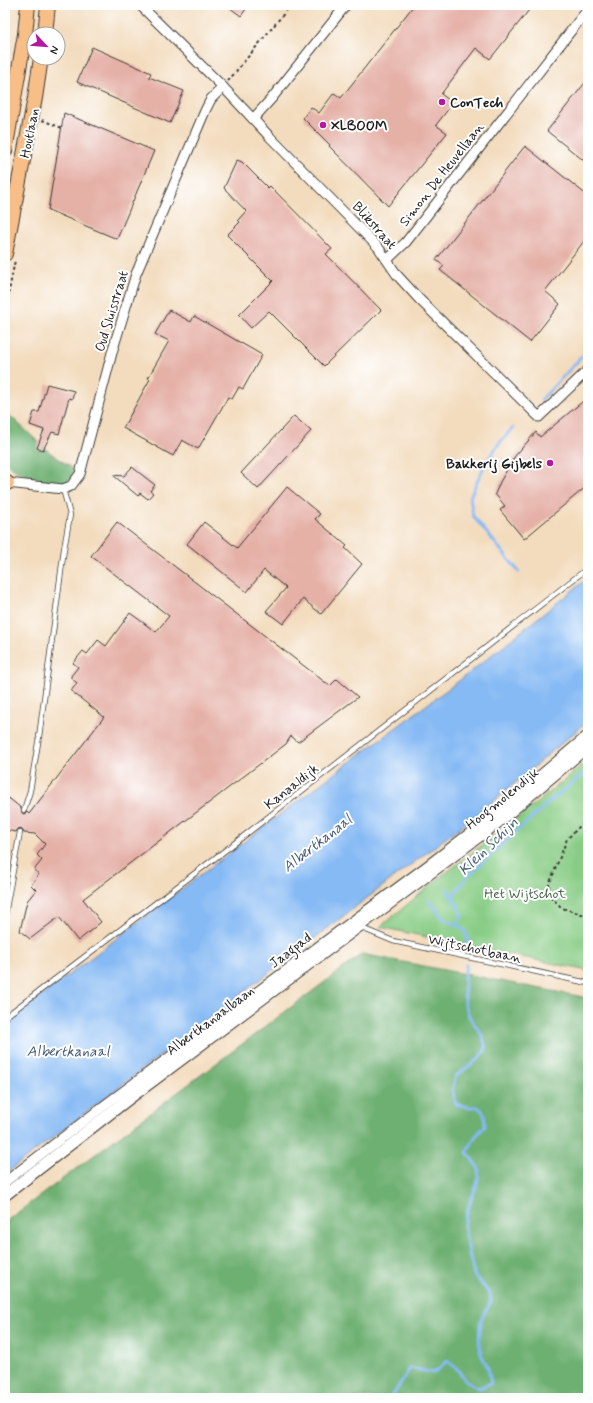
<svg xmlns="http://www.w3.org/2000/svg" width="593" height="1403" font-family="Mynerve,sans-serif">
  <rect width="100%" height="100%" fill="#fff"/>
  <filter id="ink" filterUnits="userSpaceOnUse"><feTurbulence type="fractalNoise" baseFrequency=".025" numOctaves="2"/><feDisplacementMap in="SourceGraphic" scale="8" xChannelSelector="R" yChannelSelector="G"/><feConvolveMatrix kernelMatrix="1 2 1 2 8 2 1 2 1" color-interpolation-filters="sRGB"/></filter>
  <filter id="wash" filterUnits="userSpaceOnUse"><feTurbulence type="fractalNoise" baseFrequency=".012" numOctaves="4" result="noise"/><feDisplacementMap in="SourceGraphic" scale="16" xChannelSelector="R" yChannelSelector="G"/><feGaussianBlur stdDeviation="0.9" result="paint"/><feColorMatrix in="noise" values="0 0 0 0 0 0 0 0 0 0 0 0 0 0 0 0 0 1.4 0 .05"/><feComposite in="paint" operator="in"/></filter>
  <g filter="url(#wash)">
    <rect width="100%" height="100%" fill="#f3dcbe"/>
    <path fill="#88cc85" stroke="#527450" d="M588,760V971L380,927L443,875L543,798Z"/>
    <g fill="#6eb072" stroke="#456647">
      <path d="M5,407L6,412L48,451L76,471C74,475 73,479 69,481C60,488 24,476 15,470C11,468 8,465 5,462Z"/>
      <path d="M362,954L588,998V1398H12L5,1396V1222Z"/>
    </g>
    <path fill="#86baf4" stroke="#516b88" d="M588,578V721L488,806L5,1174V1023L335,773L464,677Z"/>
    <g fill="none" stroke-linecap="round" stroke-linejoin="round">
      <g stroke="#86baf4" stroke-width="3">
        <path d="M541,400L588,350"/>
        <path d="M513,428L501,441L486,462L470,497L473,516L519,572"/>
        <path d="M447,889L460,910L462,915L457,925"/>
        <path d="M452,897L467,877L482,863L547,804L588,770"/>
        <path d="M429,901L444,919L457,925L464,930L467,936L468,952"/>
        <path d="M390,1398L395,1392L410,1368L434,1373L447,1361L457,1369L467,1382L479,1388L491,1383L488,1368L481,1354L479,1338L481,1319L491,1302L490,1294L474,1275L467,1243L464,1225L469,1205L477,1185L479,1169L467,1152L475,1137L485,1126L484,1113L478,1107H468L456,1104L452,1090L456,1076L478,1059L486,1049L483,1037L469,1016L465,1005L464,978L466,965"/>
      </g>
    </g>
    <g id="blocks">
      <g fill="#e5b1a7">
        <path d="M226,5H249L241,16Z"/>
        <path d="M414,5H533L490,59L476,48L441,94L453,103L436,125L447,133L388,206L329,146L330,145L303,118L311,107L319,113L334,93L341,98Z"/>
        <path d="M92,47L151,73L149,77L184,91L170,123L77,82Z"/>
        <path d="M588,79V164L547,131Z"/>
        <path d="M64,113L154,151L117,239L48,210Z"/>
        <path d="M525,146L588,196V236L545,291L560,304L530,342L440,270L444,266L436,260Z"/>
        <path d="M237,160L242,162L268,188L270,186L332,249L326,254L381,310L324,366L269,311L251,328L239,315L273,281L227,235L240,222L238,220L246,211L224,188Z"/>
        <path d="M169,310L191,322L194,316L262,355L243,389L239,387L232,399L228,397L198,449L182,440L173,456L123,428L150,379L148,378L169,341L155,334Z"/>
        <path d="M47,384L74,391L72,399L69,398L59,434L52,432L43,450L37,448L44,430L30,425L34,412H39Z"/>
        <path d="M588,397V485L524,539L500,510L505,506L495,494L500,482L515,456L536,432L540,437Z"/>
        <path d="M294,416L311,431L258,489L241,473Z"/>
        <path d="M132,467L155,485L150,491L153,493L148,499L140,493L138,496L113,475L124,476Z"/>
        <path d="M287,487L320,514L315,519L347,546L345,548L362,564L321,614L303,599L283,624L266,611L286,588L264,570L247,592L187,544L204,522L237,548Z"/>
        <path d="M117,522L330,686L337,679L358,697L298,742L291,736L286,744L83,899L101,922L78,941L59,917L30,939L20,931L27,901L36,890L31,885L39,874L34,870L42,860L37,855L45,844L35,834L24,833L21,828L18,829L16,832L5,830V795L21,808L22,813L24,814L27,812L29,814L104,717L71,691L77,683L71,678V676L78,667L73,663L83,651L87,654L98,640L106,646L130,613L156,632L169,616L91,556Z"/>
      </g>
    </g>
  </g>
  <g filter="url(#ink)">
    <use href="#blocks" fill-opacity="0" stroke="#3c3934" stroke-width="1"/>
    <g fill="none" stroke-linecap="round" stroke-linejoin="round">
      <g stroke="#3c3934" stroke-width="6">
        <g id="service">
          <path d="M24,810L30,791L39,737L64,549L70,515L63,489"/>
          <path d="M5,914L20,832"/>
          <path d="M359,927L393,941L588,983"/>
          <path d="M5,1017L231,846L588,568"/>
        </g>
      </g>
      <g stroke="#3c3934" stroke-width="11">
        <g id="minor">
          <path d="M140,5L223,87L269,136L378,247L397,275L419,299L539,417L588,370"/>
          <path d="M253,119L272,98L346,5"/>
          <path d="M387,260L406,242L588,9"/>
          <path d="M5,487L7,483L63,489L71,486L80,474L113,349L136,274L205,111L211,99L223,87"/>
          <path d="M5,1182L106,1104L428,865L493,815L588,735"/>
        </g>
      </g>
      <g stroke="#3c3934" stroke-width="13">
        <path id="tertiary" d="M5,1195L127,1100L498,822L588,746"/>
      </g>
      <g stroke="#3c3934" stroke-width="16">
        <g id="primary">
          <path d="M45,34L48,5"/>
          <path d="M5,151L25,34L28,5"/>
          <path d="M5,254L35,98L41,58"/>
          <path d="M5,483H7"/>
        </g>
      </g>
      <g stroke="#3c3934" stroke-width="2" stroke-dasharray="3 3" stroke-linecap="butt">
        <path d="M228,81L291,5"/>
        <path d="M42,120L62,128"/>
        <path d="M5,312L15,260"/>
        <path d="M588,818L567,839L549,885L551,897L562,908L588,916"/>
      </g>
      <use href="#service" stroke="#fff" stroke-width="4.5"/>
      <use href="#minor" stroke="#fff" stroke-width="9"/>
      <use href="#tertiary" stroke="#fff" stroke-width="11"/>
      <use href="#primary" stroke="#f7be88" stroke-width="14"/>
    </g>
  </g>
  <g fill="#b5179e" stroke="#fff" stroke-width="1.5">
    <circle cx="442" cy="102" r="4"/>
    <circle cx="323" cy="125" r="4"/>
    <circle cx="550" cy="463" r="4"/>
  </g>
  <g text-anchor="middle" stroke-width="4" stroke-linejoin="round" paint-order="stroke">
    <g font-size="14" font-weight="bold" fill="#1c1c1c" stroke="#fff" text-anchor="start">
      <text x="450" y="107">ConTech</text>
      <text x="331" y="130">XLBOOM</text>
      <text x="542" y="468" text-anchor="end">Bakkerij Gijbels</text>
    </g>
    <g font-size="14" fill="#1c1c1c" stroke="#fff">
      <text transform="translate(29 133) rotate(-79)" y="5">Houtlaan</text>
      <text transform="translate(441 174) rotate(-52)" y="5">Simon De Heuvellaan</text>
      <text transform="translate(375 225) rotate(48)" y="5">Blikstraat</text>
      <text transform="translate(111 311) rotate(-73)" y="5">Oud Sluisstraat</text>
      <text transform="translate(291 786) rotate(-38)" y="5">Kanaaldijk</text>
      <text transform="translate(502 798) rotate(-39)" y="5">Hoogmolendijk</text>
      <text transform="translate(475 948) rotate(12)" y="5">Wijtschotbaan</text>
      <text transform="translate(290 950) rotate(-37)" y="5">Jaagpad</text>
      <text transform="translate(210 1020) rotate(-37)" y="5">Albertkanaalbaan</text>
    </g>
    <g font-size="14" fill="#476246" stroke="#fff">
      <text x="525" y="898">Het Wijtschot</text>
    </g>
    <g font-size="15" font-style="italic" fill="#465b72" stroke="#fff">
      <text transform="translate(317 843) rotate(-38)" y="5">Albertkanaal</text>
      <text transform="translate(488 846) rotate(-44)" y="5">Klein Schijn</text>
      <text x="68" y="1056">Albertkanaal</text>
    </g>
  </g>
  <rect width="593" height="1403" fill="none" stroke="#fff" stroke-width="20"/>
  <g transform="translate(46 46) rotate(116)"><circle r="19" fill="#ffffff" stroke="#a4a4a4"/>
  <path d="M0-3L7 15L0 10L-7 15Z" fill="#b5179e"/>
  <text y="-6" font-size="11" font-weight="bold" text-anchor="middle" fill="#1c1c1c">N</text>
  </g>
</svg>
